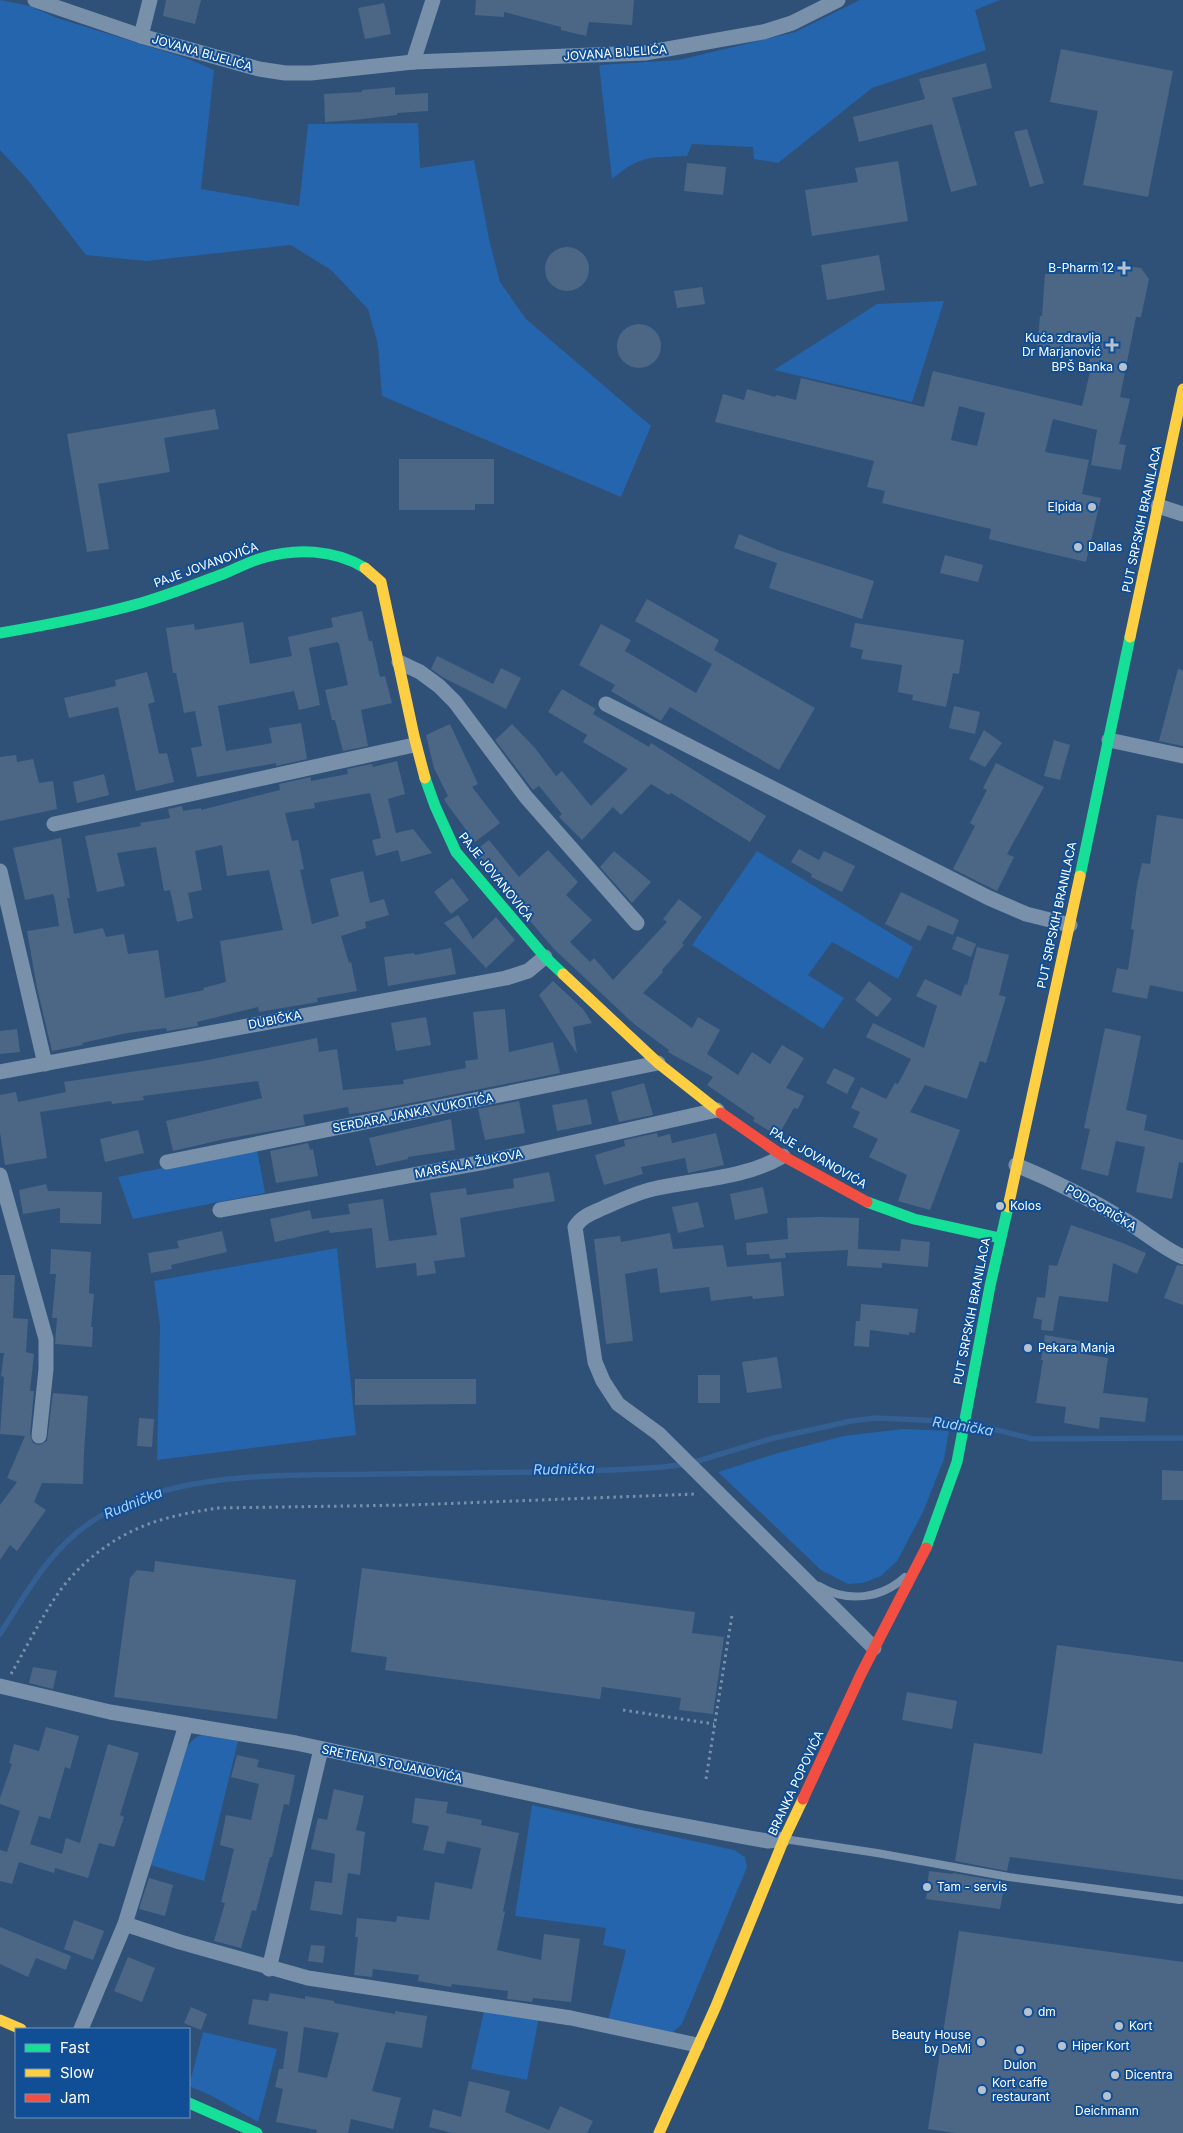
<svg xmlns="http://www.w3.org/2000/svg" width="1183" height="2133" font-family="Inter,sans-serif">
  <rect width="100%" height="100%" fill="#2f5077"/>
  <g fill="#2465ad">
    <path d="M0,0L30,6L57,18L186,58L214,70L201,189L299,206L308,124L418,123L420,168L474,160L489,239L500,282L526,319L651,426L621,497L382,396L378,345L368,309L331,270L291,245L146,261L86,255L27,179L0,150Z"/>
    <path d="M860,0H1000L975,10L986,50L872,88L778,163L754,159L753,147L692,144L687,156C650,158 642,154 612,179L599,65L679,60L795,32Z"/>
    <path d="M944,301L912,402L774,370L877,304Z"/>
    <path d="M757,851L913,947L898,979L832,942L808,975L844,998L823,1029L692,945Z"/>
    <path d="M257,1149L265,1193L133,1219L118,1177Z"/>
    <path d="M337,1248L356,1435L157,1460L160,1326L154,1281Z"/>
    <path d="M903,1429L949,1431L944,1459L923,1512L897,1561L881,1576L863,1583L848,1584L821,1570L718,1472L778,1453L844,1436Z"/>
    <path d="M201,1735L238,1741L204,1881L150,1865L187,1746L196,1737Z"/>
    <path d="M532,1805L734,1850L745,1857L747,1867L682,2024L673,2032L608,2021L626,1950L603,1945L606,1928L515,1916Z"/>
    <path d="M485,2007L539,2017L527,2080L471,2069Z"/>
    <path d="M203,2032L277,2049L258,2122L212,2096L189,2086Z"/>
  </g>
  <g fill="none" stroke-linecap="round" stroke-linejoin="round">
    <path stroke="#335f93" stroke-width="5.5" d="M0,1634C28,1590 53,1544 99,1517C179,1470 286,1476 376,1474C471,1472 568,1474 663,1467L688,1464L770,1439L851,1421L876,1418L946,1421L993,1429L1033,1439L1183,1438"/>
  </g>
  <g fill="#4c6786" fill-rule="evenodd">
    <path d="M166,0H201L195,24L163,16Z"/>
    <path d="M476,0H634L632,25L589,22L586,36L561,30V27L504,12V17L475,15Z"/>
    <path d="M384,3L391,34L365,39L358,8Z"/>
    <path d="M1061,49L1173,71L1148,197L1083,185L1098,111L1050,102Z"/>
    <path d="M986,63L992,88L952,98L977,185L951,192L932,124L859,142L853,117L925,99L919,79Z"/>
    <path d="M395,87V95L428,93V111L397,113V115L354,120L325,122L324,94L362,92V90Z"/>
    <path d="M1027,129L1044,183L1030,187L1014,132Z"/>
    <path d="M898,161L908,221L812,236L805,190L858,182L855,168Z"/>
    <path d="M687,163L726,167L723,195L684,191Z"/>
    <circle cx="567" cy="269" r="22"/>
    <path d="M879,255L885,290L827,300L821,265Z"/>
    <path d="M1095,262L1141,268L1149,279L1141,317H1136L1120,397L1130,399L1119,444L1126,445L1121,470L1091,465L1097,430L1053,419L1045,452L1089,460L1082,494L1101,498L1086,562L989,539L991,529L882,503L885,491L867,487L874,461L715,422L723,394L744,400L747,389L775,397L776,395L796,400L801,378L924,407L933,371L1082,406L1091,368L1088,367L1091,355L1037,350L1040,316H1042L1045,274H1094ZM959,406L985,413L977,446L951,440Z"/>
    <path d="M702,287L705,304L677,308L674,291Z"/>
    <circle cx="639" cy="346" r="22"/>
    <path d="M215,409L219,429L164,438L170,472L98,484L109,549L87,552L67,434Z"/>
    <path d="M399,459H494V504H475V510H399Z"/>
    <path d="M739,534L778,550L874,581L862,619L769,588L777,563L734,548Z"/>
    <path d="M945,555L983,565L978,582L940,573Z"/>
    <path d="M647,599L719,640L714,650L815,708L779,770L670,707L661,721L611,691L615,685L579,665L601,624L631,640L625,651L696,693L712,664L635,621Z"/>
    <path d="M362,611L369,641H372L380,677L385,676L392,703L361,710L368,746L343,751L335,720H332L325,690L348,685L339,644L337,642L309,648L320,705L299,710L294,691L218,706L226,751L272,743L269,728L301,723L307,759L276,766V763L197,777L191,748L202,746L195,711L184,713L176,673H173L166,628L194,624L195,630L243,622L250,664L292,656L288,637L333,627L331,618Z"/>
    <path d="M855,623L964,640L959,674L953,673L946,707L912,700L913,695L898,692L902,665L861,659L863,650L850,647Z"/>
    <path d="M437,656L493,684L501,668L521,678L506,709L444,678L431,669Z"/>
    <path d="M1178,669L1183,670V746L1159,741Z"/>
    <path d="M147,672L155,702L148,704L159,754L167,753L174,782L136,791L118,707L69,718L64,698L116,686L115,680Z"/>
    <path d="M562,689L596,709L593,714L649,747L651,743L766,816L750,842L671,793L669,795L651,784L621,815L613,807L582,840L559,817L562,814L539,786L533,790L495,740L512,724L535,748L556,776L562,771L591,806L628,769L583,742L587,735L548,712Z"/>
    <path d="M954,706L980,712L975,734L949,728Z"/>
    <path d="M450,724L478,784L472,787L500,823L475,842L447,804L444,799L448,796L434,768L426,735Z"/>
    <path d="M984,730L1002,743L985,767L969,759Z"/>
    <path d="M1054,740L1070,745L1060,780L1044,776Z"/>
    <path d="M16,755L17,762L33,759L39,783L53,781L57,809L0,821V757Z"/>
    <path d="M397,761L405,794L388,799L396,833L413,829L432,853L401,862L398,850L376,856L372,840L381,838L370,793L314,803L315,808L285,813L292,841L298,840L304,869L300,870L312,924L339,916L330,879L363,871L370,903L384,899L389,915L365,922L366,928L341,936L349,963L351,962L357,991L317,998L318,1002L259,1012L258,1007L197,1022L198,1026L167,1031L166,1028L127,1033L82,1043L83,1045L52,1051L37,988L27,931L59,926L55,900L53,894L25,900L13,848L61,838L70,898H67L74,934L103,928L106,937L124,934L128,954L158,950L165,998L204,990L203,988L226,982L220,941L283,930L269,870L227,876L222,845L195,851L202,890L188,893L193,918L177,922L170,890L164,891L156,847L117,853L125,886L97,892L85,836L141,826L140,823L170,818L168,809L182,806L183,811L201,808V810L280,790L279,784L311,777V781L348,774L347,769L372,764L373,767Z"/>
    <path d="M996,763L1044,787L1007,854L1014,857L997,891L953,869L975,826L970,823L987,790L983,788Z"/>
    <path d="M104,774L109,795L77,803L73,782Z"/>
    <path d="M1157,815L1183,819V992L1150,985L1147,999L1112,992L1117,968L1128,970L1134,930L1131,929L1137,885L1142,863L1150,864Z"/>
    <path d="M489,840L519,877L548,850L578,882L566,895L592,920L570,942L590,962L594,958L613,980L667,922L663,919L679,899L702,917L682,943L684,945L662,970L663,972L643,993L692,1028L698,1017L720,1030L707,1054L738,1075L752,1052L770,1064L782,1045L804,1058L786,1088L804,1096L798,1109L794,1108L778,1136L753,1121L755,1118L707,1085L713,1077L668,1052L669,1050L634,1024L554,949L472,853Z"/>
    <path d="M799,849L819,860L824,851L855,866L842,892L811,877L812,874L791,862Z"/>
    <path d="M614,851L651,882L632,903L600,867Z"/>
    <path d="M452,878L469,900L451,914L434,892Z"/>
    <path d="M901,892L959,920L953,935L928,925L920,941L885,924Z"/>
    <path d="M458,915L473,939L496,917L515,940L486,968L444,923Z"/>
    <path d="M957,936L976,944L971,957L952,949Z"/>
    <path d="M977,947L1009,955L999,995L1006,997L986,1063L980,1061L967,1099L925,1085L910,1112L960,1130L930,1210L898,1201L907,1175L869,1157L878,1139L853,1127L860,1112L851,1108L861,1087L886,1099L895,1083L898,1084L911,1059L866,1037L873,1023L924,1048L937,1006L916,996L925,979L961,996L965,984L967,985Z"/>
    <path d="M451,948L456,974L388,986L384,957L414,953L415,955Z"/>
    <path d="M553,981L583,1009L592,1023L573,1027L577,1054L539,995Z"/>
    <path d="M869,981L892,999L877,1017L855,1000Z"/>
    <path d="M505,1009L509,1052L553,1042L560,1073L366,1112L349,1114L348,1107L303,1115L305,1125L225,1139L173,1151L166,1121L262,1098L258,1081L143,1096L144,1100L112,1104L111,1101L40,1112L47,1158L5,1165L0,1132V1095L16,1092L18,1102L66,1092L64,1082L203,1061L317,1038L319,1052L337,1049L343,1090L404,1084L403,1080L466,1068L465,1061L478,1059L473,1012Z"/>
    <path d="M426,1017L431,1045L396,1051L391,1023Z"/>
    <path d="M1105,1028L1141,1036L1126,1110L1147,1115L1144,1130L1183,1140V1163L1179,1162L1172,1199L1136,1192L1145,1147L1116,1141L1108,1176L1081,1169L1090,1129L1084,1128Z"/>
    <path d="M17,1029L20,1052L0,1054V1031Z"/>
    <path d="M834,1068L855,1078L847,1094L826,1083Z"/>
    <path d="M644,1083L653,1115L619,1122L611,1092Z"/>
    <path d="M587,1099L592,1124L557,1131L552,1105Z"/>
    <path d="M519,1101L525,1133L485,1140L478,1109Z"/>
    <path d="M451,1119L455,1150L408,1157V1159L376,1166L369,1138Z"/>
    <path d="M138,1130L144,1153L105,1162L100,1139Z"/>
    <path d="M657,1133L658,1137L670,1134L672,1143L716,1133L724,1165L688,1173L685,1158L641,1167L643,1174L604,1185L595,1155L625,1146L624,1140Z"/>
    <path d="M308,1143L310,1150L313,1149L318,1176L276,1183L270,1151Z"/>
    <path d="M549,1172L555,1201L460,1218L465,1257L434,1261L436,1273L417,1276L416,1263L376,1268L372,1228L330,1233L329,1230L275,1242L270,1219L310,1210L312,1219L350,1214L348,1204L383,1199L389,1241L437,1235L430,1193L466,1188L467,1195L514,1188L513,1179Z"/>
    <path d="M46,1184L48,1191L102,1192L101,1224L60,1223V1208L23,1214L19,1190Z"/>
    <path d="M763,1187L768,1213L735,1220L730,1194Z"/>
    <path d="M698,1202L704,1227L678,1233L672,1207Z"/>
    <path d="M822,1217L859,1218L858,1249L900,1251L901,1239L930,1242L928,1267L882,1263V1268L847,1266L848,1250L785,1253L786,1258L770,1259L769,1254L747,1255L746,1243L788,1239L787,1218Z"/>
    <path d="M1071,1225L1123,1243L1146,1253L1137,1274L1113,1263L1108,1302L1059,1296L1053,1331L1041,1330L1042,1320L1033,1318L1037,1297L1045,1298L1049,1265L1057,1266Z"/>
    <path d="M222,1231L227,1252L171,1265L172,1269L151,1273L148,1253L179,1248L177,1241Z"/>
    <path d="M670,1233L673,1249L723,1245L727,1267L781,1262L784,1296L753,1299L752,1296L711,1301L709,1287L660,1293L657,1268L625,1274L633,1341L606,1344L594,1239L620,1236L621,1242Z"/>
    <path d="M51,1249L91,1252L89,1293L94,1294L91,1327H93L92,1347L55,1344L57,1318H52L56,1274H50Z"/>
    <path d="M1177,1265L1183,1266V1305L1164,1298Z"/>
    <path d="M0,1275H15L13,1318L28,1319L26,1352L34,1354L30,1391H34L30,1435L33,1443L39,1445L47,1441L53,1393L88,1396L84,1451L83,1484L42,1483L34,1502L46,1510L17,1551L10,1545L0,1560V1505L17,1482L7,1478L25,1436L0,1434L4,1377L1,1376L4,1353H0Z"/>
    <path d="M861,1304L918,1309L915,1333L909,1332V1335L870,1330L869,1347L854,1346L856,1321H860Z"/>
    <path d="M1045,1335L1086,1342L1084,1354L1108,1358L1103,1393L1148,1398L1145,1422L1100,1417L1099,1429L1064,1423L1066,1407L1036,1403L1043,1360H1041Z"/>
    <path d="M777,1357L782,1388L747,1393L742,1362Z"/>
    <rect x="698" y="1375" width="22" height="28"/>
    <path d="M355,1379H476V1404L355,1405Z"/>
    <path d="M139,1418L154,1419L152,1447L137,1446Z"/>
    <path d="M1162,1470L1183,1471V1500H1162Z"/>
    <path d="M155,1561L296,1580L277,1719L114,1697L130,1578L137,1570L154,1572Z"/>
    <path d="M362,1568L695,1612L692,1633L724,1637L713,1714L679,1710L681,1698L602,1687L600,1699L385,1670L387,1657L351,1652Z"/>
    <path d="M1057,1645L1183,1662V1880L1010,1857L1007,1871L955,1861L974,1743L1042,1754Z"/>
    <path d="M33,1667L57,1671L53,1689L29,1683Z"/>
    <path d="M907,1692L957,1701L952,1729L902,1720Z"/>
    <path d="M46,1727L79,1736L70,1769L65,1767L50,1819L39,1816L30,1844L62,1854L66,1838L80,1843L108,1744L139,1753L120,1815L124,1817L114,1847L99,1843L88,1878L55,1868L54,1873L19,1862L12,1884L0,1881V1850L7,1852L20,1811L0,1804V1798L12,1764L9,1763L14,1744L39,1751Z"/>
    <path d="M237,1755L259,1760L257,1767L295,1775L289,1805L284,1804L272,1857H270L256,1911L252,1910L241,1948L214,1941L225,1903L221,1902L234,1849L220,1845L226,1815L251,1820L259,1784L231,1777Z"/>
    <path d="M334,1789L364,1796L356,1830L365,1832L360,1875L348,1873L342,1915L310,1910L315,1881L332,1883L335,1854L311,1849L318,1818L327,1820Z"/>
    <path d="M415,1798L448,1802L446,1813L482,1820L481,1825L519,1833L503,1911L505,1912L497,1950L541,1960L544,1934L580,1939L571,2002L533,1998L532,2002L507,1999L508,1991L452,1984L451,1987L418,1981L419,1975L373,1969L372,1977L354,1975L358,1937H355L357,1918L396,1922L397,1916L429,1920L435,1882L472,1889L481,1848L447,1841L444,1854L423,1850L429,1826L412,1823Z"/>
    <path d="M929,1871L953,1874V1873L1005,1882L1000,1909L926,1899Z"/>
    <path d="M149,1878L173,1885L165,1916L139,1909Z"/>
    <path d="M74,1920L104,1931L93,1960L64,1949Z"/>
    <path d="M0,1927L71,1956L66,1970L36,1958L28,1977L0,1964Z"/>
    <path d="M959,1931L1183,1962V2133H956L928,2129Z"/>
    <path d="M311,1945L325,1946L323,1963L308,1961Z"/>
    <path d="M128,1957L155,1968L142,2002L114,1991Z"/>
    <path d="M270,1993L305,1999V1996L334,2001V2003L395,2014V2011L427,2016L422,2048L386,2042L372,2091L401,2098L393,2129L351,2119L348,2133H316L317,2130L276,2122L283,2089L275,2087L279,2069H283L288,2032L248,2024L253,1999L268,2001ZM304,2027L339,2033L327,2078L298,2072Z"/>
    <path d="M191,2007L207,2014L201,2030L184,2023Z"/>
    <path d="M469,2081L510,2091L505,2112L549,2130L560,2106L593,2121L587,2133H452L429,2127L433,2109L461,2117Z"/>
  </g>
  <g fill="none" stroke-linecap="round" stroke-linejoin="round">
    <g stroke="#7890a9" stroke-width="3" stroke-dasharray="2.5 4" stroke-linecap="butt">
      <path d="M11,1674C26,1648 40,1620 57,1595C78,1564 112,1538 146,1525C169,1516 194,1512 217,1508L410,1505L696,1494"/>
      <path d="M623,1710L714,1724"/>
      <path d="M706,1779L732,1615"/>
    </g>
    <g stroke="#7890a9" stroke-width="8">
      <path d="M819,1586C847,1603 881,1599 905,1577"/>
      <path d="M784,1839L877,1853L1009,1877L1180,1900"/>
    </g>
    <g stroke="#7890a9" stroke-width="15">
      <path d="M35,0L141,36L259,69L285,73H311L413,62L645,53L763,32L792,23L838,0"/>
      <path d="M141,36L150,0"/>
      <path d="M413,62L433,0"/>
      <path d="M1158,506L1183,514"/>
      <path d="M399,662L420,672L439,686L455,702L526,797L637,923"/>
      <path d="M606,704L989,898L1026,914L1070,925"/>
      <path d="M1109,740L1183,756"/>
      <path d="M54,824L414,745"/>
      <path d="M0,871L45,1064"/>
      <path d="M0,1072L506,978L528,971L545,957"/>
      <path d="M783,1156C744,1179 697,1179 653,1189C636,1193 619,1201 603,1208C592,1213 582,1216 575,1227L595,1362L603,1381L618,1404L659,1434L874,1648"/>
      <path d="M167,1162L658,1063"/>
      <path d="M1016,1165C1055,1181 1092,1200 1128,1222C1147,1234 1163,1248 1183,1257"/>
      <path d="M0,1175L46,1339V1369L39,1436"/>
      <path d="M220,1210L485,1162L717,1110"/>
      <path d="M0,1686L110,1712L296,1743L638,1817L750,1838L768,1841L784,1839"/>
      <path d="M125,1924L180,1942L308,1978L571,2018L697,2045"/>
      <path d="M269,1969L321,1749"/>
      <path d="M81,2029L125,1924L186,1725"/>
    </g>
    <g stroke="#16e098" stroke-width="11">
      <path d="M0,633C47,625 95,616 141,603C169,595 196,584 223,574C236,569 248,562 262,558C295,548 334,549 365,568"/>
      <path d="M425,778L435,806L456,852L545,957L563,974"/>
      <path d="M1080,876L1130,637"/>
      <path d="M867,1202L914,1219L1000,1238"/>
      <path d="M926,1548L957,1462L990,1286L1008,1207"/>
      <path d="M189,2103L257,2133"/>
    </g>
    <g stroke="#ffcf43" stroke-width="11">
      <path d="M365,568L381,582L414,736L425,778"/>
      <path d="M1130,637L1183,389"/>
      <path d="M563,974L658,1063L721,1113"/>
      <path d="M1008,1207L1080,876"/>
      <path d="M0,2020L21,2029"/>
      <path d="M659,2133L716,2006L784,1839L803,1799"/>
    </g>
    <g stroke="#f24e42" stroke-width="11">
      <path d="M721,1113L783,1156L867,1202"/>
      <path d="M803,1799L861,1674L926,1548"/>
    </g>
  </g>
  <g fill="#b6c2cf" stroke="#104e96" stroke-width="2">
    <path d="M1121.5 260.5h5v5h5v5h-5v5h-5v-5h-5v-5h5z"/>
    <path d="M1109.5 337.5h5v5h5v5h-5v5h-5v-5h-5v-5h5z"/>
    <circle cx="1123" cy="367" r="5"/>
    <circle cx="1092" cy="507" r="5"/>
    <circle cx="1078" cy="547" r="5"/>
    <circle cx="1000" cy="1206" r="5"/>
    <circle cx="1028" cy="1348" r="5"/>
    <circle cx="927" cy="1887" r="5"/>
    <circle cx="1028" cy="2012" r="5"/>
    <circle cx="1119" cy="2026" r="5"/>
    <circle cx="981" cy="2042" r="5"/>
    <circle cx="1062" cy="2046" r="5"/>
    <circle cx="1020" cy="2050" r="5"/>
    <circle cx="1115" cy="2075" r="5"/>
    <circle cx="982" cy="2090" r="5"/>
    <circle cx="1107" cy="2096" r="5"/>
  </g>
  <g text-anchor="middle" stroke-width="4" stroke-linejoin="round" paint-order="stroke">
    <g font-size="12" fill="#fff" stroke="#104e96">
      <text transform="translate(202 53) rotate(16)" y="4">JOVANA BIJELIĆA</text>
      <text transform="translate(615 53) rotate(-4)" y="4">JOVANA BIJELIĆA</text>
      <text transform="translate(1142 519) rotate(-78)" y="4">PUT SRPSKIH BRANILACA</text>
      <text transform="translate(206 565) rotate(-20)" y="4">PAJE JOVANOVIĆA</text>
      <text transform="translate(496 877) rotate(51)" y="4">PAJE JOVANOVIĆA</text>
      <text transform="translate(1057 915) rotate(-78)" y="4">PUT SRPSKIH BRANILACA</text>
      <text transform="translate(275 1020) rotate(-11)" y="4">DUBIČKA</text>
      <text transform="translate(413 1113) rotate(-11)" y="4">SERDARA JANKA VUKOTIĆA</text>
      <text transform="translate(818 1158) rotate(30)" y="4">PAJE JOVANOVIĆA</text>
      <text transform="translate(469 1164) rotate(-11)" y="4">MARŠALA ŽUKOVA</text>
      <text transform="translate(1101 1208) rotate(30)" y="4">PODGORIČKA</text>
      <text transform="translate(972 1311) rotate(-79)" y="4">PUT SRPSKIH BRANILACA</text>
      <text transform="translate(392 1764) rotate(12)" y="4">SRETENA STOJANOVIĆA</text>
      <text transform="translate(796 1783) rotate(-65)" y="4">BRANKA POPOVIĆA</text>
    </g>
    <g font-size="12" fill="#fff" stroke="#104e96" text-anchor="start">
      <text x="1114" y="272" text-anchor="end">B-Pharm 12</text>
      <text x="1101" y="342" text-anchor="end">Kuća zdravlja<tspan x="1101" dy="14">Dr Marjanović</tspan></text>
      <text x="1113" y="371" text-anchor="end">BPŠ Banka</text>
      <text x="1082" y="511" text-anchor="end">Elpida</text>
      <text x="1088" y="551">Dallas</text>
      <text x="1010" y="1210">Kolos</text>
      <text x="1038" y="1352">Pekara Manja</text>
      <text x="937" y="1891">Tam - servis</text>
      <text x="1038" y="2016">dm</text>
      <text x="1129" y="2030">Kort</text>
      <text x="971" y="2039" text-anchor="end">Beauty House<tspan x="971" dy="14">by DeMi</tspan></text>
      <text x="1072" y="2050">Hiper Kort</text>
      <text x="1020" y="2069" text-anchor="middle">Dulon</text>
      <text x="1125" y="2079">Dicentra</text>
      <text x="992" y="2087">Kort caffe<tspan x="992" dy="14">restaurant</tspan></text>
      <text x="1107" y="2115" text-anchor="middle">Deichmann</text>
    </g>
    <g font-size="14" font-style="italic" fill="#abd1fb" stroke="#104e96">
      <text transform="translate(963 1426) rotate(9)" y="5">Rudnička</text>
      <text transform="translate(564 1469) rotate(-1)" y="5">Rudnička</text>
      <text transform="translate(133 1503) rotate(-22)" y="5">Rudnička</text>
    </g>
  </g>
  <rect x="15" y="2028" width="175" height="90" fill="#104e96" stroke="#7095c0"/>
  <rect x="25" y="2044" width="25" height="8" fill="#16e098" stroke="#7095c0"/>
  <text x="60" y="2053" font-size="15" fill="#ffffff">Fast</text>
  <rect x="25" y="2069" width="25" height="8" fill="#ffcf43" stroke="#7095c0"/>
  <text x="60" y="2078" font-size="15" fill="#ffffff">Slow</text>
  <rect x="25" y="2094" width="25" height="8" fill="#f24e42" stroke="#7095c0"/>
  <text x="60" y="2103" font-size="15" fill="#ffffff">Jam</text>
</svg>
